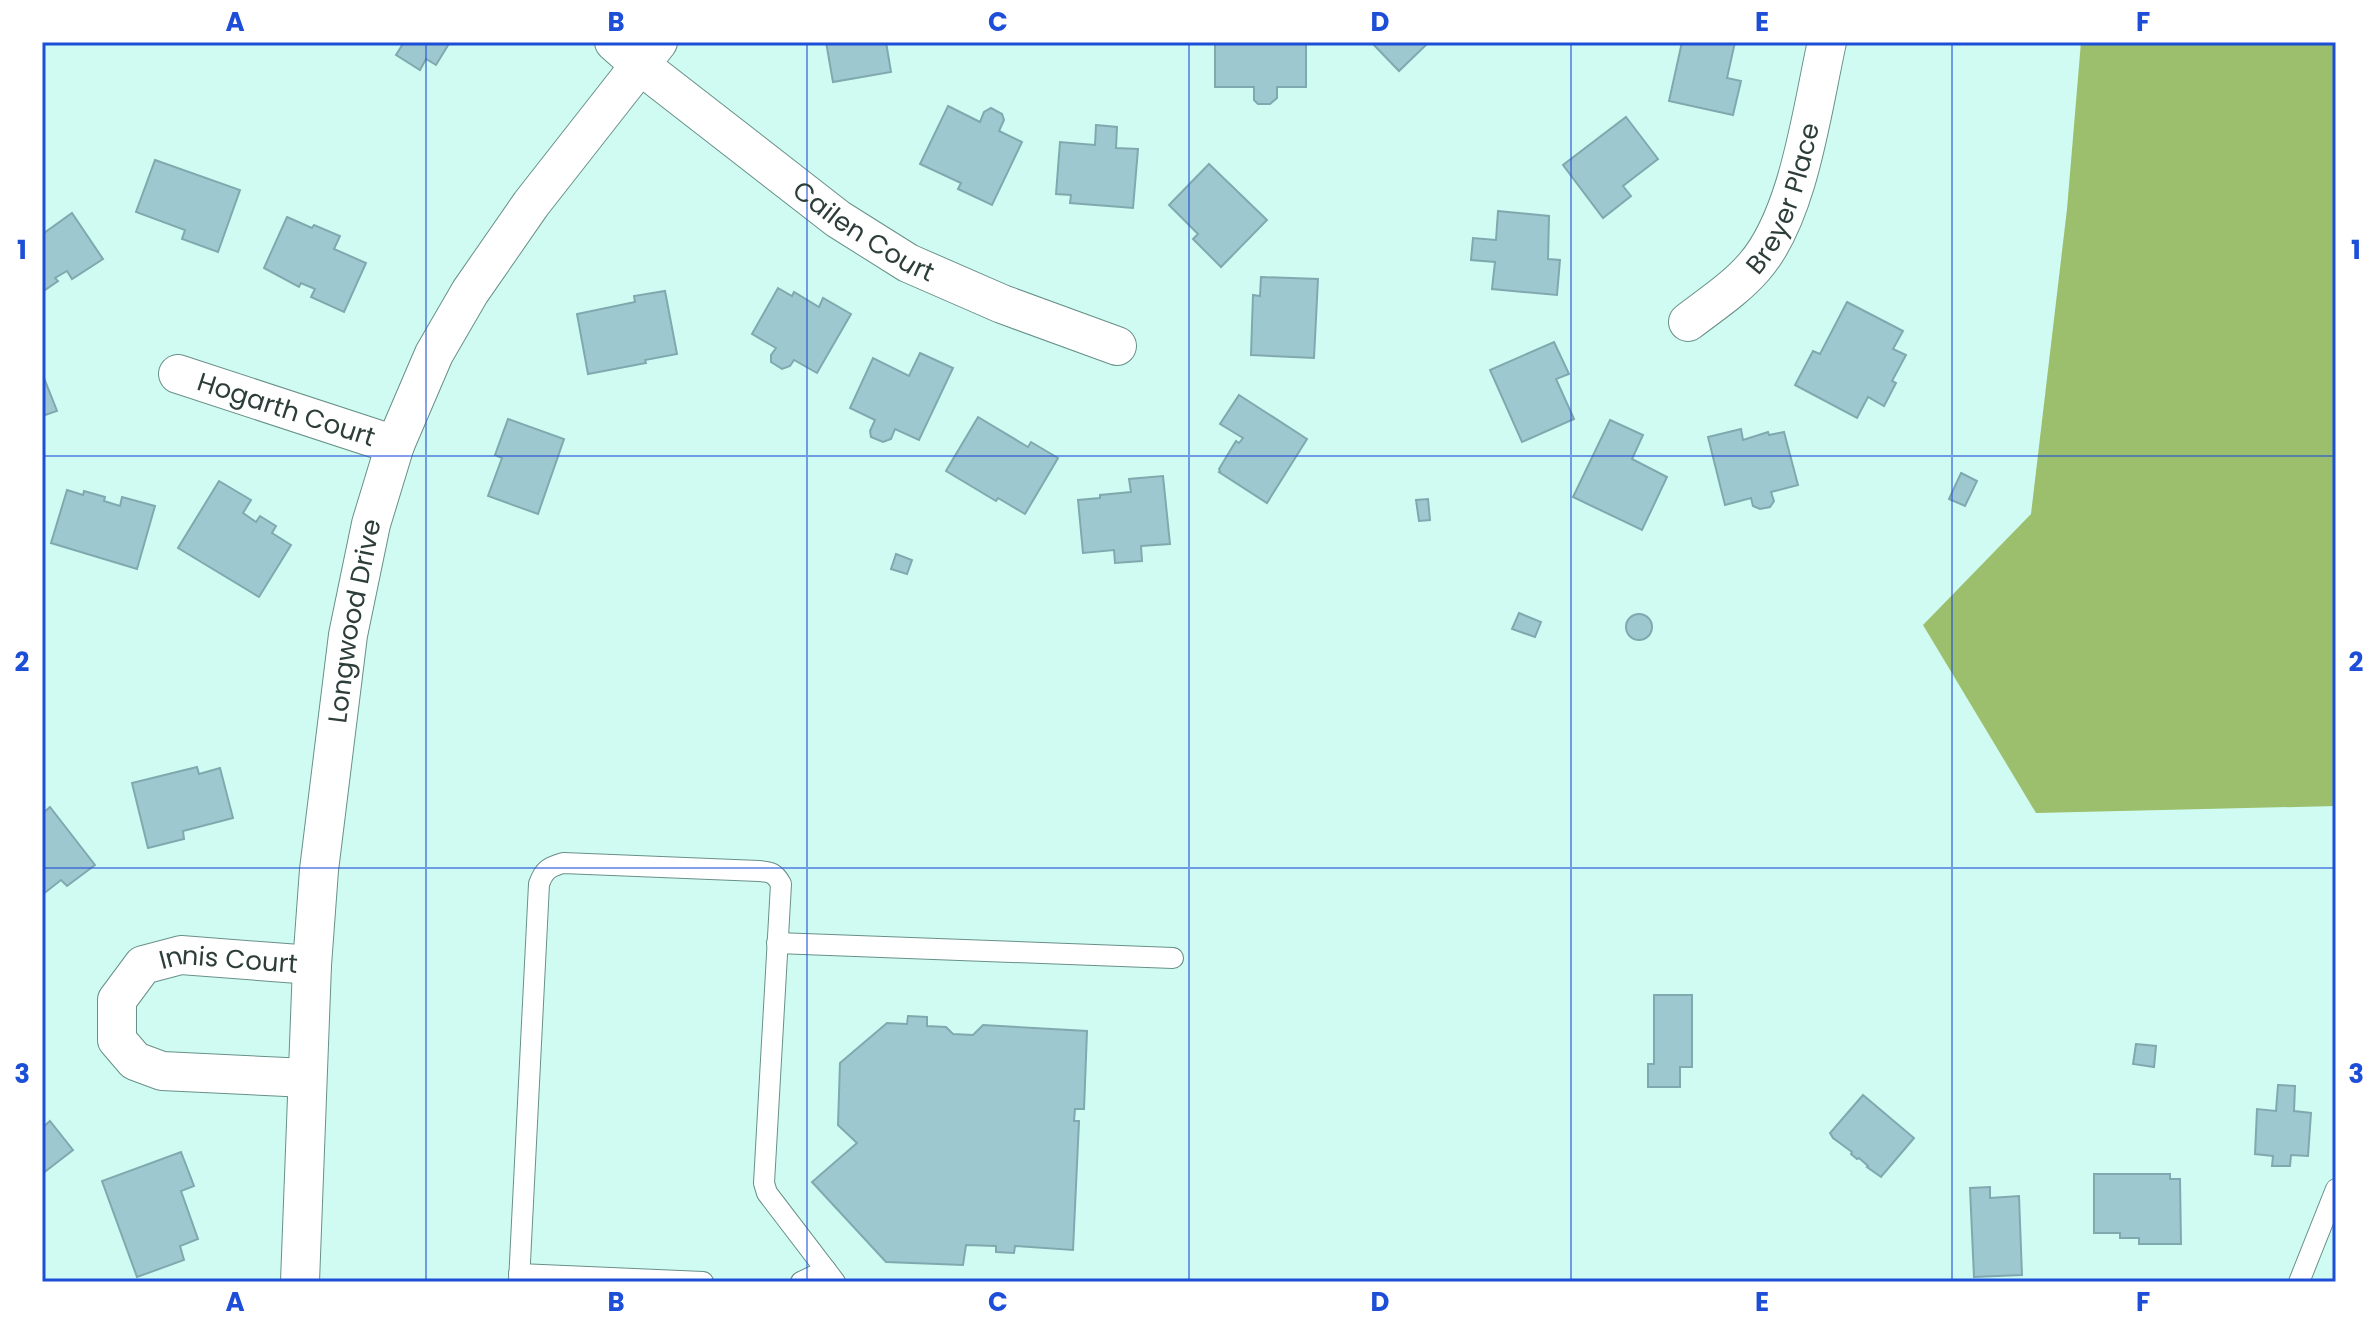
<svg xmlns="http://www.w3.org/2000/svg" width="2378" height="1324" font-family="Poppins,sans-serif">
  <rect width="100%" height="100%" fill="#d0fbf2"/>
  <path fill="#9bbf6c" d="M2081,42H2336V806L2036,813L1923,625L2031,514L2067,209Z"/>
  <g fill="#9ec8cf" stroke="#80a9af" stroke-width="2">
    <path d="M404,42H450L436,65L426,59L420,70L396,55Z"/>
    <path d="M826,42H886L891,72L833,82Z"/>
    <path d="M1215,42H1306V87H1277V98L1270,104H1258L1254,100V87H1215Z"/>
    <path d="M1371,42H1429L1399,71Z"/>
    <path d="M1682,42H1735L1727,78L1741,81L1733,115L1669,101Z"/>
    <path d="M948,106L980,122L984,112L991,108L1002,114L1004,120L999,131L1022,142L992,205L958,189L961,183L920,164Z"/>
    <path d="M1626,117L1658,159L1623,186L1631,196L1603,218L1563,165Z"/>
    <path d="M1096,125L1117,127L1116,148L1138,149L1133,208L1070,203L1071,195L1056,194L1060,142L1095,145Z"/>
    <path d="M155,160L240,190L218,252L182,239L185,230L136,212Z"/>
    <path d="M1209,164L1267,220L1221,267L1193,239L1198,234L1169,205Z"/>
    <path d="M1498,211L1549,216L1548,259L1560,260L1557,295L1492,289L1495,262L1471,260L1473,238L1496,240Z"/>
    <path d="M72,213L103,259L72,279L67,271L55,278L58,281L42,292V230L44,233Z"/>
    <path d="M287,217L312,228L314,225L340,236L334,249L366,263L344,312L311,297L315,289L301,283L299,287L264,268Z"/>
    <path d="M1261,277L1318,279L1314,358L1251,355L1253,295L1260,296Z"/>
    <path d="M778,288L792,296L794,292L819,307L823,298L851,314L817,373L794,360L790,366L782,369L771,362V355L776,348L752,334Z"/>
    <path d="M665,291L677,354L645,360L646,363L588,374L577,314L635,302L634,296Z"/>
    <path d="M1847,302L1903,331L1893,349L1906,355L1892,381L1896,383L1884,406L1868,397L1857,418L1795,385L1813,351L1820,354Z"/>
    <path d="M1554,342L1569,374L1556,379L1574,419L1522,442L1490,370Z"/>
    <path d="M920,353L953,368L919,440L895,429L891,439L883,442L871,437L870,431L875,420L850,408L873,358L909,376Z"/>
    <path d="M42,378H44L57,411L42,416Z"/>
    <path d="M1239,395L1307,439L1267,503L1219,472L1220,471L1219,469L1236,441L1239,443L1243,438L1220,424Z"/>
    <path d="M978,417L1028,447L1031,442L1058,458L1025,514L998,498L996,501L946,471Z"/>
    <path d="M508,419L564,439L538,514L488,496L502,458L495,455Z"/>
    <path d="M1610,420L1643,435L1632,459L1667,477L1642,530L1573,497Z"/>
    <path d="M1741,429L1743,440L1768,432L1769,435L1784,432L1798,485L1771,492L1774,501L1770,507L1760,509L1753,506L1751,498L1725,505L1708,437Z"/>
    <path d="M1961,473L1977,481L1965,506L1949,499Z"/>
    <path d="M1163,476L1170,544L1141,546L1142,561L1115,563L1114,550L1083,553L1078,500L1100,498V495L1131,492L1129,479Z"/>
    <path d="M219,481L251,500L243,513L256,522L260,516L276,526L272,533L291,545L259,597L178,548Z"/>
    <path d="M67,490L83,495L84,491L105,497L104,501L120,506L122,497L155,506L137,569L51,543Z"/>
    <path d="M1428,499L1430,520L1419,521L1416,500Z"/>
    <path d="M896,554L912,560L907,574L891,569Z"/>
    <path d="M1519,613L1541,622L1535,637L1512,629Z"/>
    <circle cx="1639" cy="627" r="13"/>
    <path d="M197,767L199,774L220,768L233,818L183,831L184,839L148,848L132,783Z"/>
    <path d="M50,807L95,865L67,886L61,880L42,895V814Z"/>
    <path d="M1654,995H1692V1067H1680V1087H1648V1064H1654Z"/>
    <path d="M908,1016L927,1017V1026L946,1027L953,1034L973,1035L983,1025L1087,1031L1084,1109H1075L1074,1121H1079L1073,1250L1015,1246L1014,1253L996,1252V1246L966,1245L963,1265L886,1262L812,1182L857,1143L838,1125L840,1063L887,1023L907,1024Z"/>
    <path d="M2136,1044L2156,1046L2154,1067L2133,1064Z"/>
    <path d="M2278,1085L2295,1086L2294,1111L2311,1113L2308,1156L2291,1155L2290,1166H2272L2273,1156L2255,1154L2257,1109L2276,1111Z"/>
    <path d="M1863,1095L1914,1138L1881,1177L1867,1167L1868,1166L1859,1158L1857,1159L1851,1154L1852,1152L1833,1138L1830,1133Z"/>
    <path d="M50,1121L73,1150L42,1174V1128Z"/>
    <path d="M181,1152L194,1186L181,1191L198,1239L180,1246L184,1260L137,1277L102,1181Z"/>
    <path d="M2094,1174H2170V1179H2180L2181,1244H2139V1238H2120V1233H2094Z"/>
    <path d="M1990,1187V1198L2019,1196L2022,1275L1974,1277L1970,1188Z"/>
  </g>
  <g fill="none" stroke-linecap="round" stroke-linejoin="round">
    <g stroke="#689088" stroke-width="22">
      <g id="lane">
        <path d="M777,943L1173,958"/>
        <path d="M519,1274L703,1282"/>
        <path d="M519,1282L539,884C544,870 549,867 563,863L759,871C771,872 775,873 781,884L764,1183L767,1193L835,1282"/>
        <path d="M801,1282L826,1270"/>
        <path d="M2299,1282L2336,1189"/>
      </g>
    </g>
    <g stroke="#689088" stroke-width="40">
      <g id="street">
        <path id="s1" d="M614,42L640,65L838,219L908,263L1002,304L1117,346"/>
        <path id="s2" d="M1688,322C1710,305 1735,289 1754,267C1799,216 1812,109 1827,42"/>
        <path id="s3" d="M178,374L395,445"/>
        <path id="s4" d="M307,1078L162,1071L135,1061L117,1040V1000L143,965L181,955L312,965"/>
        <path id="s5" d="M300,1282L312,965L319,870L348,635L371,524L395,445L434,354L470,292L531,204L658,42"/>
      </g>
    </g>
    <use href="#lane" stroke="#fff" stroke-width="20"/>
    <use href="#street" stroke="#fff" stroke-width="38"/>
  </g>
  <path fill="none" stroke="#1d4ed8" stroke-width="2" stroke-opacity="0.55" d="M426,42V1282M807,42V1282M1189,42V1282M1571,42V1282M1952,42V1282M42,456H2336M42,868H2336"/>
  <g text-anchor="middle" stroke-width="6" stroke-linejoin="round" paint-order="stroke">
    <g font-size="26" fill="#2d3e3a" stroke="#fff">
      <text dy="9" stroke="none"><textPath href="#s2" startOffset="162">Breyer Place</textPath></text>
      <text dy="9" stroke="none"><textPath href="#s1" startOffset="314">Cailen Court</textPath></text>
      <text dy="9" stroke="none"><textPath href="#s3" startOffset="114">Hogarth Court</textPath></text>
      <text dy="9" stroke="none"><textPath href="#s5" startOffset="664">Longwood Drive</textPath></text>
      <text dy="9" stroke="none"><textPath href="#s4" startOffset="372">Innis Court</textPath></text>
    </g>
  </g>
  <rect width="2378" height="1324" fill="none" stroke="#ffffff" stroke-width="88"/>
  <rect x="44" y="44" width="2290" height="1236" fill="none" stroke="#1d4ed8" stroke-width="3"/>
  <g font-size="26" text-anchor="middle" font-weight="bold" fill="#1d4ed8">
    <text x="235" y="31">A</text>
    <text x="616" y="31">B</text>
    <text x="998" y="31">C</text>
    <text x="1380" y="31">D</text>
    <text x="1762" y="31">E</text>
    <text x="2143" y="31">F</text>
    <text x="22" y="259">1</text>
    <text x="2356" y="259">1</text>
    <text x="22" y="671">2</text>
    <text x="2356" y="671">2</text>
    <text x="22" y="1083">3</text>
    <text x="2356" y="1083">3</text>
    <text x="235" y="1311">A</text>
    <text x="616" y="1311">B</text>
    <text x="998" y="1311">C</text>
    <text x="1380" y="1311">D</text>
    <text x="1762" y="1311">E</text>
    <text x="2143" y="1311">F</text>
  </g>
</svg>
